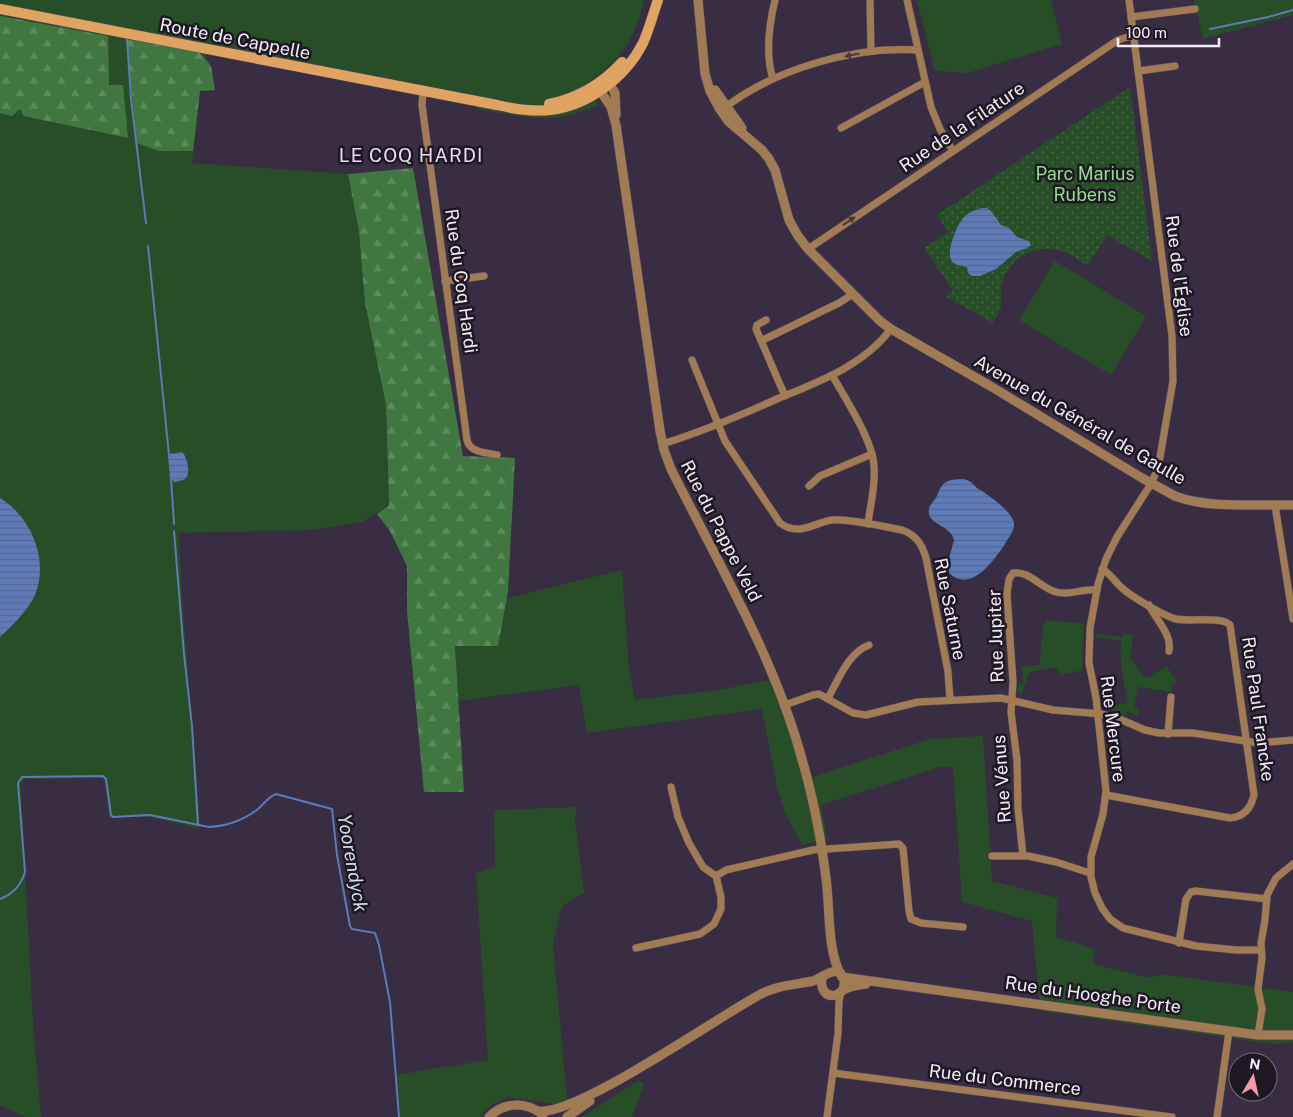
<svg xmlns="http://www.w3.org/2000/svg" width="1293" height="1117" font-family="'Public Sans',sans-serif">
  <defs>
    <pattern id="forest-firs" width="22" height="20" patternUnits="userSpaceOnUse" patternTransform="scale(1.25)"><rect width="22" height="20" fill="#407640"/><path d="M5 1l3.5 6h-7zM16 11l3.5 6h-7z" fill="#5c8a5c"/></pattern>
    <pattern id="park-dots" width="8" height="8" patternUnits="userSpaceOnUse" patternTransform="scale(1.25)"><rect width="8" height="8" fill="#274e27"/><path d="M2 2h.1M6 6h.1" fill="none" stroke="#476847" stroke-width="1.8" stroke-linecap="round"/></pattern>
    <pattern id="water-rules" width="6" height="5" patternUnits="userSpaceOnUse" patternTransform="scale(1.25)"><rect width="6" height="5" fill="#5c7bb8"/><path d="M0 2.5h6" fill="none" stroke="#54668c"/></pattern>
  </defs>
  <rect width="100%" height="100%" fill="#382d43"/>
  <g fill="#274e27">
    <path d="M0,0H644C635,41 619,62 585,85L599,105C588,109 577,114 566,116C537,122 505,113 477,109L475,95L208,44L206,58L211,66L215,90L200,91L192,163L348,174L359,232L365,303L386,405L389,505L362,522L310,530L179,533C182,632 195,730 200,829L146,816L109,818L104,778L25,779L21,785L33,1023L41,1117H25L0,1105Z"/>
    <path d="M917,0H1051L1062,44L967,73L935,71Z"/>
    <path d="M1194,0H1293V15L1203,39Z"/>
    <path d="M1055,261L1146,316L1111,375L1019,320Z"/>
    <path d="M622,570L629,670L635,700L719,690L769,680L794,745L803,780L930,739L983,736L992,881L1057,898L1056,937L1095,949L1093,964L1150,978L1161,974L1293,992V1043L1273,1044L1040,1011L1032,921L962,902L953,767H940L821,805L827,839L802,845L785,813L777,787L762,709L587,733L579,685L458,701L455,646H498L507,598Z"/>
    <path d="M1046,620L1084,624L1082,657L1083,670L1062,675L1055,667L1029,672L1021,696L1017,692L1018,684L1023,683L1022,666L1039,665L1043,627Z"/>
    <path d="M1123,633L1133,635L1130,657L1144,677H1149L1166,666L1176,680L1175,685H1172L1171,692L1138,687L1134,707L1139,708L1138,716L1127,711L1126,716L1107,709V706L1128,703C1124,683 1119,662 1121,641L1096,637L1097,634L1123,637Z"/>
    <path d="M577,807L575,820L584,893L562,906L553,943L567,1100L555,1104L508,1097L495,1103L484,1111L482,1117H400L396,1075L488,1060L476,873L495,867L494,810Z"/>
    <path d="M639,1080L644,1084L632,1117H582Z"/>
  </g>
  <g fill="url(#forest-firs)">
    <path d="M0,16L108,36L109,85H123L128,138L24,116L20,109L12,116L0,113Z"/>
    <path d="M126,39L199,52L211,66L215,90L200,91L193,151H159L137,143Z"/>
    <path d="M413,168L463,456L515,458L508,592L498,646H455L464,792H424L407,611V566L390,531L377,514L389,505L386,405L365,303L359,232L348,174Z"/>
  </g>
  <path fill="url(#park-dots)" d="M1130,87L1152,261L1107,235L1088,266C1080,261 1070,253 1061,251C1037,244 1012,256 1003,279C999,288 1002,296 1001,306C1001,311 995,318 992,323L945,296L953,291L924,248L948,232L937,215Z"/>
  <g fill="url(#water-rules)">
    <path d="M982,208H987L991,211L1001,225L1009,228L1017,237L1029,241L1031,245L1027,248L1016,252L996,269L980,276H972L968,273L967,267C962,266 956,266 952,261C945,254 957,224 964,217C969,212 975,210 982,208Z"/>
    <path d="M182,452C187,456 190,471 187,477C185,480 179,481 175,482L170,478L168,457L169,454Z"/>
    <path d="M963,479C974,481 973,487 982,491C991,497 1012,512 1014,523C1015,531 1008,538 1005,544C994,560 971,594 949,573L948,562L954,540C951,525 926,525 929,509C930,504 935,500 937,496C943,480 947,480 963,479Z"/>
    <path d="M0,498C32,517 51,564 33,599C25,613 12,626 0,637Z"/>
  </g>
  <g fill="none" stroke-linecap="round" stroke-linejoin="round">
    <g stroke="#5c7bb8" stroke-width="2">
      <path d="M1210,29L1268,17L1293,10"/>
      <path d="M127,39L131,99L146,223"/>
      <path d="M148,246L169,455"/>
      <path d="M171,479L174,524"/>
      <path d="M174,531L184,654L192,726L198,825"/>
      <path d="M0,899C13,894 21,886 25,872L18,783L22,777L103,776L106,779L111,815L113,817L150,815L209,827C226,826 244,820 258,809C264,804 268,797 276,794L332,809L337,855L350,926L352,929L375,933L379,945L390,1002L399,1117"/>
    </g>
    <g stroke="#564b60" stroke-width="8">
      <g id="minor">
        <path d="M870,0L871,51"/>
        <path d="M907,0L931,107L940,129L953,151"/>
        <path d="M1129,0L1172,336L1173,381L1158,469L1149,487L1117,537L1106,559L1098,584L1090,628L1089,663L1096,698L1106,791L1103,814L1091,857V877L1095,893L1102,908L1110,919L1123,928L1196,946L1236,950H1261"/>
        <path d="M1131,17L1195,9"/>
        <path d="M1138,71L1175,66"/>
        <path d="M773,79C765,54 769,25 775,0"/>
        <path d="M423,91L422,105L467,440C470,453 486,452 497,455"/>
        <path d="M723,109C774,69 854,46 918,50"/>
        <path d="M841,128L925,82"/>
        <path d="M808,249L1118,40L1134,35"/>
        <path d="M445,281L484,276"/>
        <path d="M766,320L757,325L756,329L785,396"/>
        <path d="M761,341L839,303L853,294"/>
        <path d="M692,360L725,441L780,523C799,537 813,523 832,520C846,518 886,527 902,530C916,535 922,544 926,558L948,672L950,700"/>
        <path d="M832,375C845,398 873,441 874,466C876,486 870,505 868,524"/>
        <path d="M662,444C702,432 739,416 777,399C818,382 863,366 891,329"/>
        <path d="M809,486L820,476L872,454"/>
        <path d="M1275,505L1293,619"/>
        <path d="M1102,569C1111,574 1114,581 1122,588C1132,597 1164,616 1176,619C1190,622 1222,616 1230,625L1254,795C1251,808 1244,817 1230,818L1106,795"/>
        <path d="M1149,605C1156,620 1172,634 1169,651"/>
        <path d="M828,698C839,679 848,653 869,645"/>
        <path d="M785,705L813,695L819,694L853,713L866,715L918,702L1001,698L1053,710L1102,714L1122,720L1145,730L1159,733H1193L1258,743L1293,740"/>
        <path d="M1168,734L1171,697"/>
        <path d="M992,856H1028L1056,862L1090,873"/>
        <path d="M1023,856L1018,808L1017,760L1011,712L1013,682L1007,594L1009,579L1013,573C1027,570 1040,586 1053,591C1068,597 1082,588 1097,590"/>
        <path d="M716,876L726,870L813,850L899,844L903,848L909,911L911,919L921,923L963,927"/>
        <path d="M1179,943L1186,899L1191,892L1196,891L1267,899"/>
        <path d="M636,948L700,934L714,924L721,909V897L716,876L703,867L689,843L678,817L671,787"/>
        <path d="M1258,1035L1262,1009L1258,989L1262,958L1261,943L1265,920L1267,895L1276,878L1293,864"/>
        <path d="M833,1073L1172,1117"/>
        <path d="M827,1117L838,1033L839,1001L841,992"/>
        <path d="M1217,1117L1229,1031"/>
      </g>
    </g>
    <g stroke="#564b60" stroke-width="10">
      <g id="tertiary">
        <path d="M698,0L705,74L710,91L719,108L728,121L762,150L769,159L775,170L789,220L798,236L808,249L880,321L891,329L992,387L1142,478L1175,496C1208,509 1257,504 1293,505"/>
        <path d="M606,78L615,93L616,115"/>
        <path d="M597,86L611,107L616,125L660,431L664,450L671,469C719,565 775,658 803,763C814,801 821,839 826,878C830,906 827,951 841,975"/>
        <path d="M715,90L742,128"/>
        <path d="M823,976C819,986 824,998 836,995C840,993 839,993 843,990C850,986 858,985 866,984"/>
        <path d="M842,977L1258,1035H1293"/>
        <path d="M538,1111C576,1117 719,1016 761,994C778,985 795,985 813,981C822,978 839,962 844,980C845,984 844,987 842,991"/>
        <path d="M489,1117C504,1102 526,1101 543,1115"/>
        <path d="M567,1117L590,1101"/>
      </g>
    </g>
    <g stroke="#564b60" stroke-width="11">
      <g id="secondary">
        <path d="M0,9L497,105C514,109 532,112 550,110C588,106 626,77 643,43C649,30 653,14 658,0"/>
        <path d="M549,104C578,98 603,83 622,62"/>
      </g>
    </g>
    <use href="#minor" stroke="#a17b53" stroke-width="7"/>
    <use href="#tertiary" stroke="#a17b53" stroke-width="9"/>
    <use href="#secondary" stroke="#dfa362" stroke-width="10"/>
  </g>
  <defs><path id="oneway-solid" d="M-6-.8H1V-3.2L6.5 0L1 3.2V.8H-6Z" transform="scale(1.25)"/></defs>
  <g fill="#4b3b33">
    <use href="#oneway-solid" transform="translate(852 55) rotate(168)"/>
    <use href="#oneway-solid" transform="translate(849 221) rotate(-34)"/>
  </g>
  <g text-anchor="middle" stroke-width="5" stroke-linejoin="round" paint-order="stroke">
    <g font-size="18" fill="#f3ebfa" stroke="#1d1822">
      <text transform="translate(235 39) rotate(11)" y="6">Route de Cappelle</text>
      <text transform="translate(962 127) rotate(-34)" y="6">Rue de la Filature</text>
      <text transform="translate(1179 276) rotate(83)" y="6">Rue de l'Église</text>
      <text transform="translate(461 281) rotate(82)" y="6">Rue du Coq Hardi</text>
      <text transform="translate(1080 420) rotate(30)" y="6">Avenue du Général de Gaulle</text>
      <text transform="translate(721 531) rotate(63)" y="6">Rue du Pappe Veld</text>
      <text transform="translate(950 609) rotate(79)" y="6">Rue Saturne</text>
      <text transform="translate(996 636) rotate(-92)" y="6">Rue Jupiter</text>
      <text transform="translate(1258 709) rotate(82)" y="6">Rue Paul Francke</text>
      <text transform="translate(1113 729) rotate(83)" y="6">Rue Mercure</text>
      <text transform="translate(1002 779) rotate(-94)" y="6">Rue Vénus</text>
      <text transform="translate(1093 995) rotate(8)" y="6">Rue du Hooghe Porte</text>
      <text transform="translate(1005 1080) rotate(7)" y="6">Rue du Commerce</text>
    </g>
    <g font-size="18" fill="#92de91" stroke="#1d1822">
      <text x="1085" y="180">Parc Marius<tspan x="1085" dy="21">Rubens</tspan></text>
    </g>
    <g font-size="19" letter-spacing="1" fill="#e9dbf8" stroke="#1d1822">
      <text x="411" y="162">LE COQ HARDI</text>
    </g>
    <g font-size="19" font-style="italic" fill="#d3dcee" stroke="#1d1822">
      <text transform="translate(353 863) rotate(80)" y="7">Yoorendyck</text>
    </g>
  </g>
  <g transform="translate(1253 1077) rotate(9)"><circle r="24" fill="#1d1822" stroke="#736c78"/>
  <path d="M0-4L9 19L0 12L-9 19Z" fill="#f49aa6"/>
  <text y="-8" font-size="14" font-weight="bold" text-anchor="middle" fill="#f3ebfa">N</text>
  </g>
  <path d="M1118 38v8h101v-8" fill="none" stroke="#f3ebfa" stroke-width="2.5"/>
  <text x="1126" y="38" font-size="15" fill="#f3ebfa" stroke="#1d1822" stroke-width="4" paint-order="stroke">100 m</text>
</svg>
